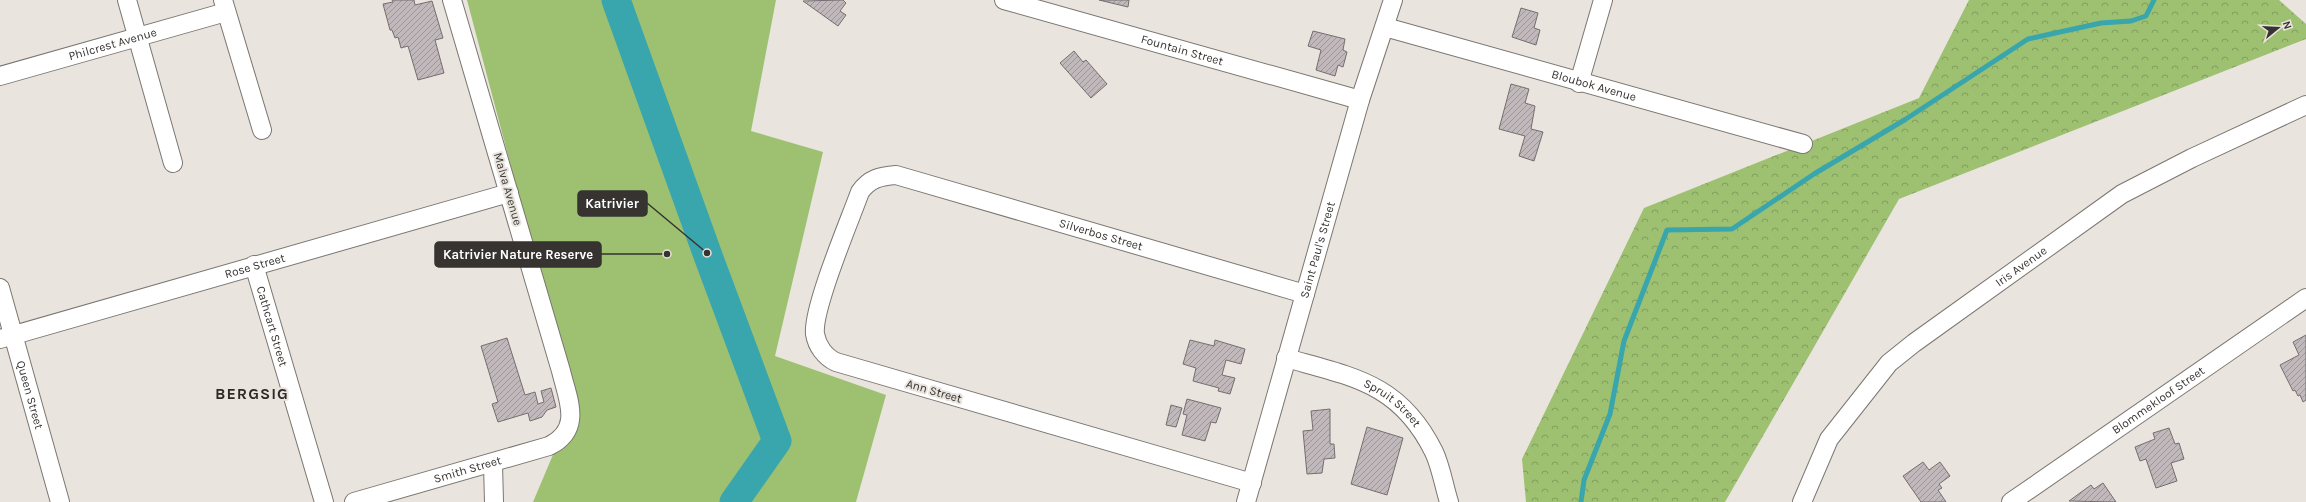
<svg xmlns="http://www.w3.org/2000/svg" width="2306" height="502" font-family="Karla,sans-serif">
  <defs>
    <pattern id="forest-crowns" width="20" height="18" patternUnits="userSpaceOnUse"><rect width="20" height="18" fill="#9dc170"/><path d="M2 6a3 3 0 1 1 6 0M12 15a3 3 0 1 1 6 0" fill="none" stroke="#819d5d"/></pattern>
    <pattern id="building-hatch" width="6" height="6" patternUnits="userSpaceOnUse"><rect width="6" height="6" fill="#c0b8bb"/><path d="M-1 1l2-2M0 6l6-6M5 7l2-2" fill="none" stroke="#9d9699"/></pattern>
  </defs>
  <rect width="100%" height="100%" fill="#e9e4de"/>
  <path fill="url(#forest-crowns)" d="M1969,0H2279L2306,24V39L1899,199L1725,502H1526L1522,459L1644,208L1919,98Z"/>
  <path fill="#9dc170" d="M467,0H776L751,131L823,152L775,356L886,395L856,502H533L574,405Z"/>
  <g fill="none" stroke-linecap="round" stroke-linejoin="round">
    <path stroke="#39a6ae" stroke-width="5" d="M1581,502L1584,480L1610,414L1624,341L1667,230L1732,229L1814,174L1906,119L2028,39L2101,23L2131,21L2146,16L2154,0"/>
    <path stroke="#39a6ae" stroke-width="29" d="M616,0L707,253L777,441L734,502"/>
  </g>
  <g fill="url(#building-hatch)" stroke="#756e70">
    <path d="M392,0H414L415,5L432,1L443,38L435,40L444,73L418,80L408,46L401,48L398,37L395,38L392,30H390L383,4L393,2Z"/>
    <path d="M843,0L846,3L840,11L846,15L838,26L803,1Z"/>
    <path d="M1099,0H1129L1128,7Z"/>
    <path d="M1521,8L1538,13L1534,28L1540,30L1536,45L1512,37Z"/>
    <path d="M1313,31L1345,39L1343,50L1347,52L1343,67L1338,65L1335,76L1316,70L1321,50L1308,46Z"/>
    <path d="M1074,51L1083,62L1086,60L1107,84L1091,98L1060,63Z"/>
    <path d="M1511,84L1529,89L1525,103L1535,106L1531,129L1543,132L1534,161L1519,156L1525,136L1499,129Z"/>
    <path d="M2306,335V400L2303,402L2300,395L2298,396L2295,390L2293,391L2280,365L2299,355L2293,342Z"/>
    <path d="M507,338L525,395L535,392L538,404L544,402L541,391L551,388L556,407L547,410L542,417L530,421L528,413L498,422L492,404L498,402L481,346Z"/>
    <path d="M1190,340L1214,346L1215,340L1245,349L1241,364L1226,360L1222,375L1235,378L1230,394L1218,391L1219,388L1193,381L1196,368L1183,364Z"/>
    <path d="M1187,399L1221,408L1216,423L1211,422L1205,441L1182,435L1187,415L1183,414Z"/>
    <path d="M1171,405L1182,408L1176,427L1166,425Z"/>
    <path d="M1330,409V444H1334L1335,458L1324,459L1322,473L1307,474L1303,431L1313,430L1311,411Z"/>
    <path d="M1367,427L1403,438L1387,495L1351,484Z"/>
    <path d="M2169,428L2175,444L2179,443L2184,459L2171,463L2177,481L2156,488L2146,459L2140,461L2135,447L2155,439L2153,433Z"/>
    <path d="M1923,462L1929,470L1940,462L1950,476L1939,484L1942,488L1938,490L1946,502H1921L1903,476Z"/>
    <path d="M2103,483L2116,502L2069,501L2091,485L2094,489Z"/>
  </g>
  <g fill="none" stroke-linecap="round" stroke-linejoin="round">
    <g stroke="#7b7671" stroke-width="20">
      <g id="minor">
        <path d="M127,0L173,163"/>
        <path d="M223,0L262,130"/>
        <path id="s1" d="M1004,0L1360,100"/>
        <path id="s2" d="M1385,27L1803,144"/>
        <path id="s3" d="M0,76L226,12"/>
        <path d="M1579,83L1603,0"/>
        <path id="s4" d="M254,265L324,502"/>
        <path id="s5" d="M0,288L60,502"/>
        <path id="s6" d="M0,339L509,193"/>
        <path id="s7" d="M1286,358C1353,377 1400,383 1434,452C1441,467 1444,486 1449,502"/>
        <path d="M493,464L494,502"/>
        <path id="s8" d="M1252,483L836,362C825,357 817,346 815,334C812,309 850,220 860,192C869,179 880,176 896,175L1305,294"/>
        <path id="s9" d="M354,502L549,446C583,429 568,400 561,371L452,0"/>
        <path id="s10" d="M1246,502L1360,100L1393,0"/>
        <path id="s11" d="M1802,502L1829,439L1889,363L1914,343L2122,194L2192,158L2306,105"/>
        <path id="s12" d="M2011,502L2306,298"/>
      </g>
    </g>
    <use href="#minor" stroke="#fff" stroke-width="18"/>
  </g>
  <g text-anchor="middle" stroke-width="4" stroke-linejoin="round" paint-order="stroke">
    <g font-size="12" fill="#363331" stroke="#e9e4de">
      <text dy="4" stroke="none"><textPath href="#s3" startOffset="117">Philcrest Avenue</textPath></text>
      <text dy="4" stroke="none"><textPath href="#s1" startOffset="185">Fountain Street</textPath></text>
      <text dy="4" stroke="none"><textPath href="#s2" startOffset="217">Bloubok Avenue</textPath></text>
      <text transform="translate(508 189) rotate(74)" y="4">Malva Avenue</text>
      <text dy="4" stroke="none"><textPath href="#s8" startOffset="874">Silverbos Street</textPath></text>
      <text dy="4" stroke="none"><textPath href="#s10" startOffset="262">Saint Paul's Street</textPath></text>
      <text dy="4" stroke="none"><textPath href="#s6" startOffset="265">Rose Street</textPath></text>
      <text dy="4" stroke="none"><textPath href="#s11" startOffset="329">Iris Avenue</textPath></text>
      <text dy="4" stroke="none"><textPath href="#s4" startOffset="64">Cathcart Street</textPath></text>
      <text transform="translate(934 391) rotate(16)" y="4">Ann Street</text>
      <text dy="4" stroke="none"><textPath href="#s5" startOffset="111">Queen Street</textPath></text>
      <text dy="4" stroke="none"><textPath href="#s12" startOffset="179">Blommekloof Street</textPath></text>
      <text dy="4" stroke="none"><textPath href="#s7" startOffset="117">Spruit Street</textPath></text>
      <text dy="4" stroke="none"><textPath href="#s9" startOffset="118">Smith Street</textPath></text>
    </g>
    <g font-size="16" font-weight="bold" letter-spacing="1" fill="#2e2a26" stroke="#e9e4de">
      <text x="252" y="399">BERGSIG</text>
    </g>
  </g>
  <path fill="none" stroke="#363331" stroke-width="1.5" d="M707 253L647 203M667 254L601 254"/>
  <g fill="#363331" stroke="#e9e4de" stroke-width="1.5">
    <circle cx="707" cy="253" r="4"/>
    <circle cx="667" cy="254" r="4"/>
  </g>
  <g fill="#363331" stroke="#363331" stroke-width="1.5">
    <rect x="578" y="191" width="69" height="25" rx="4"/>
    <rect x="435" y="242" width="166" height="25" rx="4"/>
  </g>
  <g font-size="13" text-anchor="middle" font-weight="bold" fill="#fff">
    <text x="612" y="208">Katrivier</text>
    <text x="518" y="259">Katrivier Nature Reserve</text>
  </g>
  <g transform="translate(2278 28) rotate(72)" stroke="#e9e4de" stroke-width="3" paint-order="stroke">
  <path d="M0-3L7 15L0 10L-7 15Z" fill="#363331"/>
  <text y="-6" font-size="11" font-weight="bold" text-anchor="middle" fill="#363331">N</text>
  </g>
</svg>
